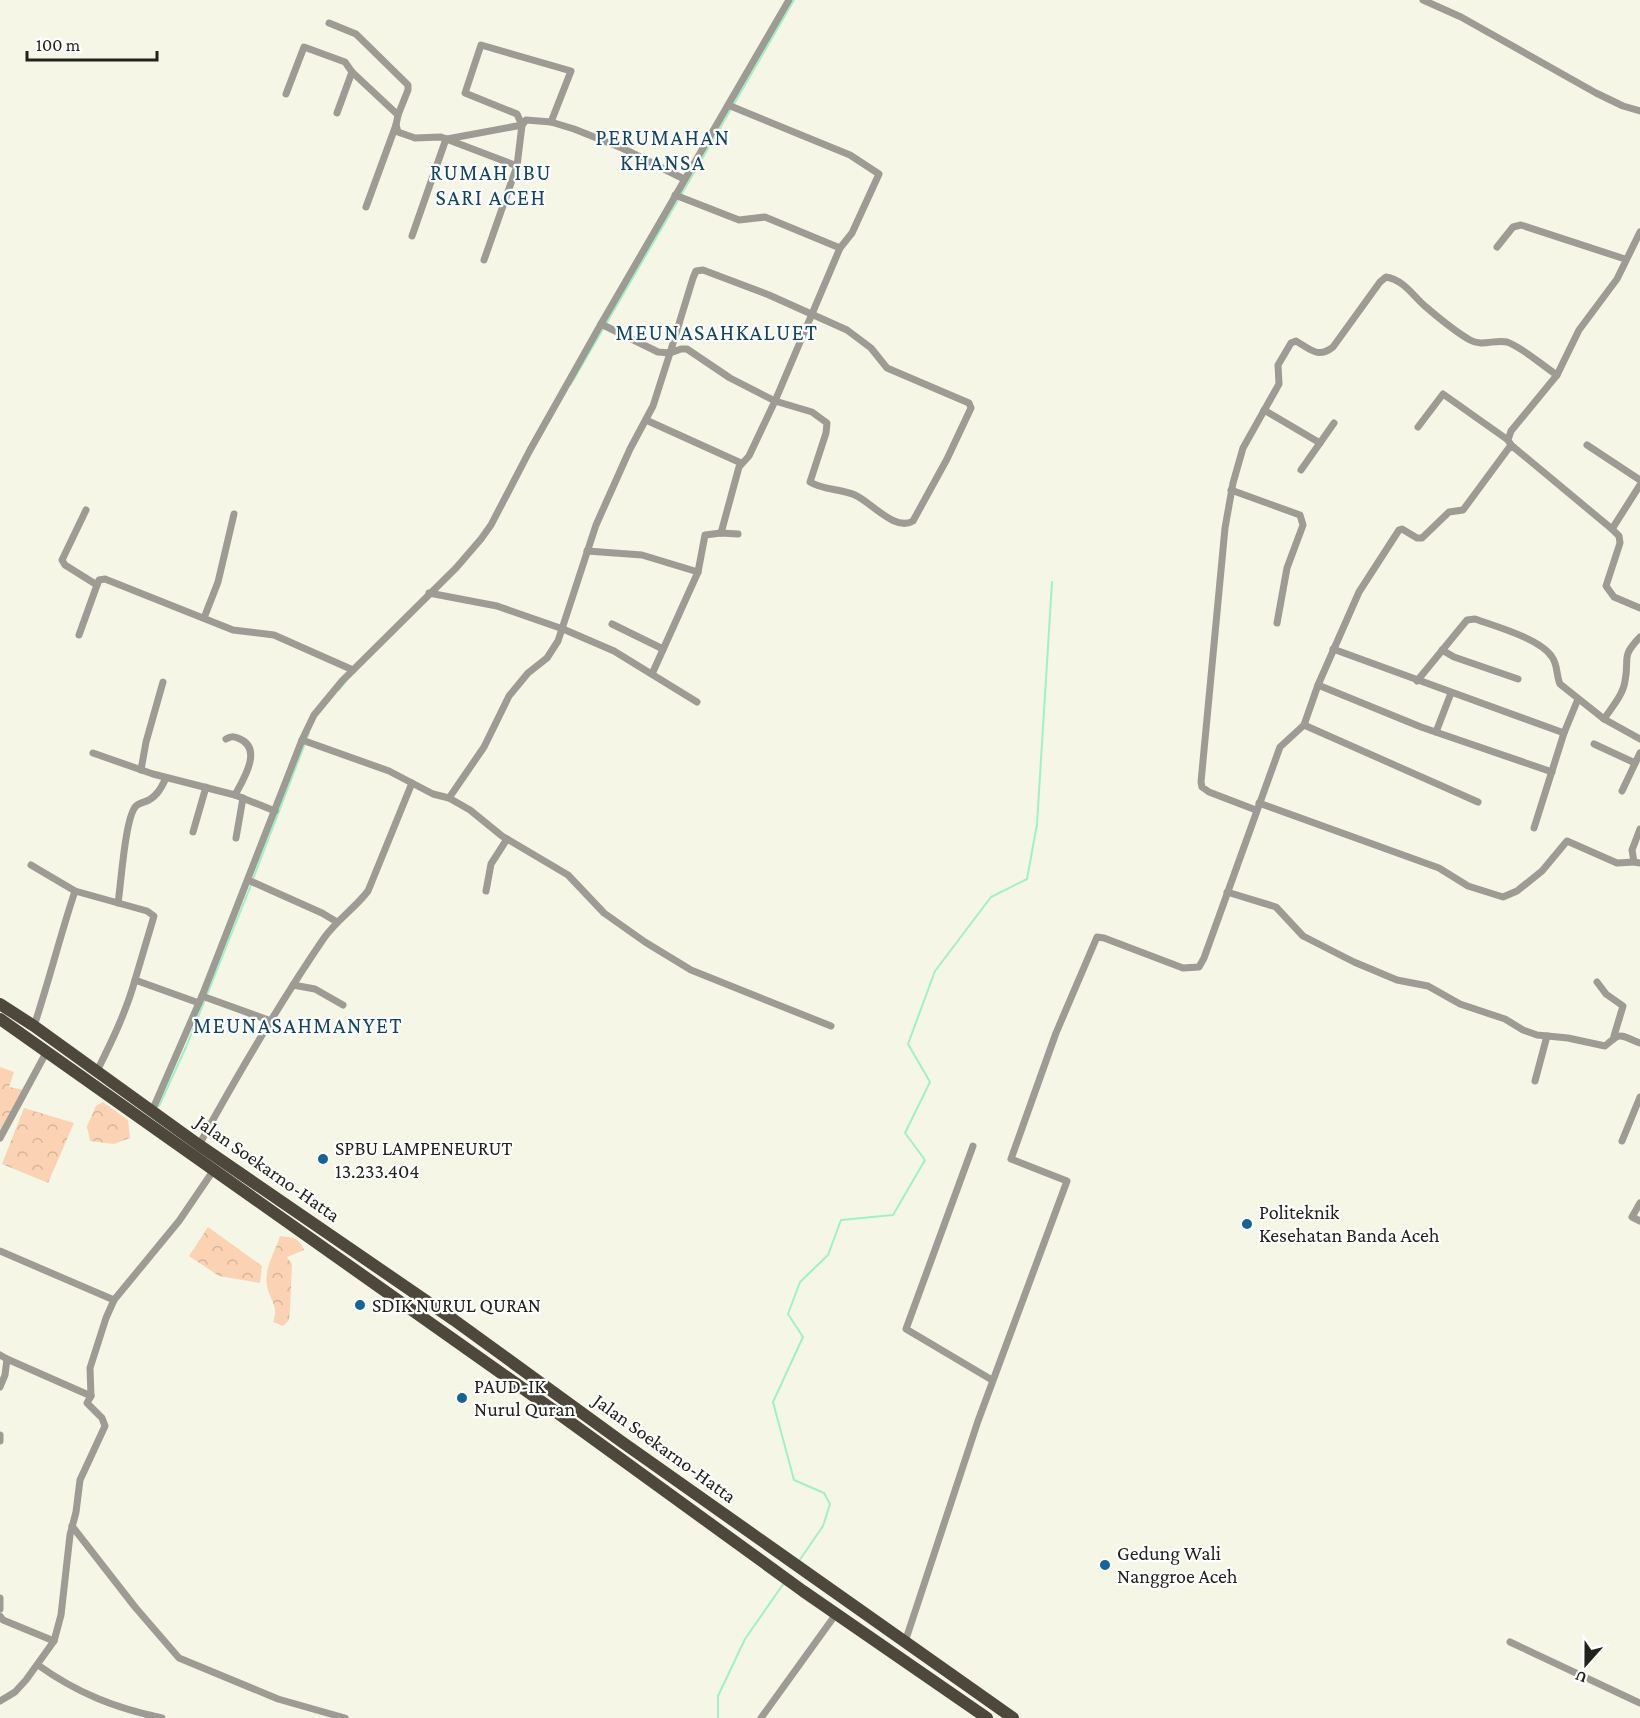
<svg xmlns="http://www.w3.org/2000/svg" width="1640" height="1718" font-family="'Crimson Pro',serif">
  <defs>
    <pattern id="forest-crowns" width="20" height="18" patternUnits="userSpaceOnUse" patternTransform="scale(1.5)"><rect width="20" height="18" fill="#fcd2b4"/><path d="M2 6a3 3 0 1 1 6 0M12 15a3 3 0 1 1 6 0" fill="none" stroke="#d8b49a"/></pattern>
  </defs>
  <rect width="100%" height="100%" fill="#f5f6e5"/>
  <g fill="url(#forest-crowns)">
    <path d="M0,1067L14,1072L9,1087L25,1090L0,1131Z"/>
    <path d="M103,1102L128,1120L130,1138L114,1144L90,1141L87,1126L96,1106Z"/>
    <path d="M24,1108L74,1123L48,1183L2,1164Z"/>
    <path d="M208,1227L262,1266L260,1283L219,1276L189,1256Z"/>
    <path d="M280,1236C293,1238 299,1237 304,1250L287,1257L292,1264L290,1309L289,1320L283,1326L273,1322C279,1305 270,1301 267,1286C264,1267 275,1253 280,1236Z"/>
  </g>
  <g fill="none" stroke-linecap="round" stroke-linejoin="round">
    <g stroke="#9ef1ca" stroke-width="2">
      <path d="M734,104L794,0"/>
      <path d="M571,384L731,109"/>
      <path d="M339,690L347,680"/>
      <path d="M253,879L309,733"/>
      <path d="M159,1106L186,1047L251,885"/>
      <path d="M799,1561L823,1526L830,1504L824,1493L794,1480L773,1402L803,1337L788,1314L800,1282L828,1255L841,1220L893,1215L925,1160L905,1133L930,1082L908,1044L935,971L991,897L1027,879L1037,824L1052,582"/>
      <path d="M718,1718V1696L745,1639L784,1583"/>
    </g>
    <g stroke="#9e9b95" stroke-width="7">
      <path d="M1423,0L1461,17L1596,93L1623,106L1640,111"/>
      <path d="M329,23L356,34L408,85V90L398,115L396,125L398,132L415,138L441,137L517,166L522,125L526,120L551,122L574,129L622,148L684,179"/>
      <path d="M286,94L304,47L345,62L352,72L398,115"/>
      <path d="M728,105L850,155L879,174L852,233L840,248"/>
      <path d="M337,113L352,72"/>
      <path d="M447,139L522,125L517,114L465,93L481,45L571,71L551,122"/>
      <path d="M675,195L739,220L765,217L840,248L775,401L749,456L739,467L721,533"/>
      <path d="M366,207L396,125"/>
      <path d="M412,236L446,139"/>
      <path d="M1497,247L1513,227L1521,225L1625,259"/>
      <path d="M484,260L517,166"/>
      <path d="M1264,410L1320,443"/>
      <path d="M646,420L741,463"/>
      <path d="M1418,427L1443,394L1508,440"/>
      <path d="M1511,445L1508,440L1511,431L1557,375L1579,330L1617,279L1640,232"/>
      <path d="M1587,445L1640,480"/>
      <path d="M1301,470L1334,423"/>
      <path d="M1231,490L1300,515L1303,525L1287,568L1277,623"/>
      <path d="M86,510L62,560L65,565L97,585"/>
      <path d="M1612,529L1640,485"/>
      <path d="M587,551L642,555L698,572L652,674"/>
      <path d="M698,572L705,535L721,533L738,534"/>
      <path d="M429,593L497,606L563,629L614,651L697,702"/>
      <path d="M204,618L218,582L234,514"/>
      <path d="M612,624L663,649"/>
      <path d="M79,635L97,585L99,580L105,579L233,630L274,635L353,670"/>
      <path d="M1333,649L1564,733"/>
      <path d="M1442,650L1454,657L1518,679"/>
      <path d="M1417,681L1467,620L1475,619C1495,626 1541,639 1552,657C1558,665 1556,675 1560,684L1604,719L1640,739"/>
      <path d="M1318,685L1421,727L1552,772"/>
      <path d="M1604,719C1612,707 1623,695 1625,681C1630,657 1620,658 1640,637"/>
      <path d="M1304,725L1478,802"/>
      <path d="M1436,732L1451,693"/>
      <path d="M226,739C231,736 234,736 240,739C263,749 243,780 235,795"/>
      <path d="M302,740L389,771L433,794L449,798L470,810L502,836L568,875L604,913L645,942L691,970L831,1026"/>
      <path d="M1594,744L1635,763"/>
      <path d="M93,753L153,774L235,795L275,811"/>
      <path d="M141,770L146,742L163,682"/>
      <path d="M1622,791L1640,753"/>
      <path d="M449,798L484,747L509,696L528,673L547,658L558,641L596,525L630,449L653,406L670,353L681,349H687L730,378L775,401L812,412L827,423L826,433L810,482C823,490 841,489 855,495C871,502 895,532 913,521L947,459L971,408L969,403L887,368L871,348L847,330L769,295L703,270L696,271L693,278L670,353L658,352L601,324"/>
      <path d="M1259,803L1439,868L1468,886L1503,897L1517,891L1542,871L1567,841L1617,863L1634,862"/>
      <path d="M1256,810L1209,792L1202,787L1201,782L1225,528L1233,483L1243,448L1279,384L1278,365L1291,343L1296,341C1310,349 1318,359 1333,347L1380,282L1386,277C1404,280 1413,296 1426,307C1440,319 1454,331 1470,340C1482,347 1495,339 1507,342C1522,347 1543,366 1557,375"/>
      <path d="M1534,828L1564,733L1578,699"/>
      <path d="M1640,829L1632,850L1634,862L1640,863"/>
      <path d="M193,832L206,787"/>
      <path d="M236,838L243,798"/>
      <path d="M31,865L75,891L147,911L154,916L135,980"/>
      <path d="M248,880L322,913L337,922"/>
      <path d="M486,891L491,864L507,839"/>
      <path d="M1227,892L1276,907L1303,936L1354,962L1397,980L1428,986L1460,1004L1505,1019L1523,1030L1537,1035L1568,1038L1605,1046C1622,1031 1619,1035 1640,1043"/>
      <path d="M118,903C121,885 125,817 136,806C139,803 145,802 149,800C158,795 162,786 166,778"/>
      <path d="M1597,982L1606,994L1623,1006L1614,1036"/>
      <path d="M293,985L315,989L343,1005"/>
      <path d="M202,996L271,1021"/>
      <path d="M34,1026C49,981 60,936 75,891"/>
      <path d="M97,1071C112,1041 126,1012 135,980L199,1003"/>
      <path d="M1535,1081L1547,1036"/>
      <path d="M152,1111L202,996L302,740L314,715L342,681L456,568L481,539L491,525L530,450L601,324L789,0"/>
      <path d="M0,1138L47,1051"/>
      <path d="M1622,1141L1640,1097"/>
      <path d="M199,1145C238,1074 279,1004 324,938C337,920 355,908 368,891L412,783"/>
      <path d="M973,1146L906,1329L992,1380"/>
      <path d="M1640,1203L1632,1217L1640,1221"/>
      <path d="M0,1251L114,1300"/>
      <path d="M0,1355L7,1359L5,1375L0,1387"/>
      <path d="M7,1359L91,1396"/>
      <path d="M0,1435V1441"/>
      <path d="M72,1526L135,1607L179,1658L278,1699L345,1718"/>
      <path d="M0,1598V1609"/>
      <path d="M0,1616L3,1620L54,1641"/>
      <path d="M905,1642L978,1421L1067,1181L1011,1159L1056,1033L1097,937L1104,938L1183,968L1199,967L1204,958L1280,747L1304,725L1318,685L1359,592L1399,530L1402,529L1417,538H1422L1449,512L1463,510L1511,445L1612,529L1619,536L1620,543L1606,586L1614,597L1640,608"/>
      <path d="M1510,1642L1640,1703"/>
      <path d="M38,1665C77,1693 115,1708 162,1718"/>
      <path d="M0,1701L15,1692L26,1680L54,1641L61,1615L70,1535L76,1512L80,1480L105,1426L102,1418L87,1403L91,1396L90,1368L106,1318L114,1300L179,1221L213,1171"/>
      <path d="M761,1718L836,1614"/>
    </g>
    <g stroke="#4d473c" stroke-width="12">
      <path d="M0,1004L34,1026L199,1145L454,1320L622,1442L1013,1718"/>
      <path d="M0,1019L559,1414L803,1591L987,1718"/>
    </g>
  </g>
  <g fill="#146496" stroke="#fff" stroke-width="2">
    <circle cx="323" cy="1159" r="6"/>
    <circle cx="1247" cy="1224" r="6"/>
    <circle cx="360" cy="1305" r="6"/>
    <circle cx="462" cy="1398" r="6"/>
    <circle cx="1105" cy="1565" r="6"/>
  </g>
  <g text-anchor="middle" stroke-width="4.5" stroke-linejoin="round" paint-order="stroke">
    <g font-size="20" fill="#23231d" stroke="#fff" text-anchor="start">
      <text x="335" y="1155">SPBU LAMPENEURUT<tspan x="335" dy="23">13.233.404</tspan></text>
      <text x="1259" y="1219">Politeknik<tspan x="1259" dy="23">Kesehatan Banda Aceh</tspan></text>
      <text x="372" y="1312">SDIK NURUL QURAN</text>
      <text x="474" y="1393">PAUD-IK<tspan x="474" dy="23">Nurul Quran</tspan></text>
      <text x="1117" y="1560">Gedung Wali<tspan x="1117" dy="23">Nanggroe Aceh</tspan></text>
    </g>
    <g font-size="20" fill="#23231d" stroke="#fff">
      <text transform="translate(268 1168) rotate(35)" y="7">Jalan Soekarno-Hatta</text>
      <text transform="translate(665 1448) rotate(36)" y="7">Jalan Soekarno-Hatta</text>
    </g>
    <g font-size="22" letter-spacing="1.5" fill="#124669" stroke="#fff">
      <text x="663" y="145">PERUMAHAN<tspan x="663" dy="25">KHANSA</tspan></text>
      <text x="491" y="180">RUMAH IBU<tspan x="491" dy="25">SARI ACEH</tspan></text>
      <text x="717" y="340">MEUNASAHKALUET</text>
      <text x="298" y="1033">MEUNASAHMANYET</text>
    </g>
  </g>
  <g transform="translate(1586 1664) rotate(201)" stroke="#ffffff" stroke-width="4.5" paint-order="stroke">
  <path d="M0-4.5L10 22L0 15L-10 22Z" fill="#23231d"/>
  <text y="-9" font-size="16" font-weight="bold" text-anchor="middle" fill="#23231d">U</text>
  </g>
  <path d="M27 51v9h130v-9" fill="none" stroke="#23231d" stroke-width="3"/>
  <text x="36" y="51" font-size="18" fill="#23231d" stroke="#ffffff" stroke-width="4.5" paint-order="stroke">100 m</text>
</svg>
